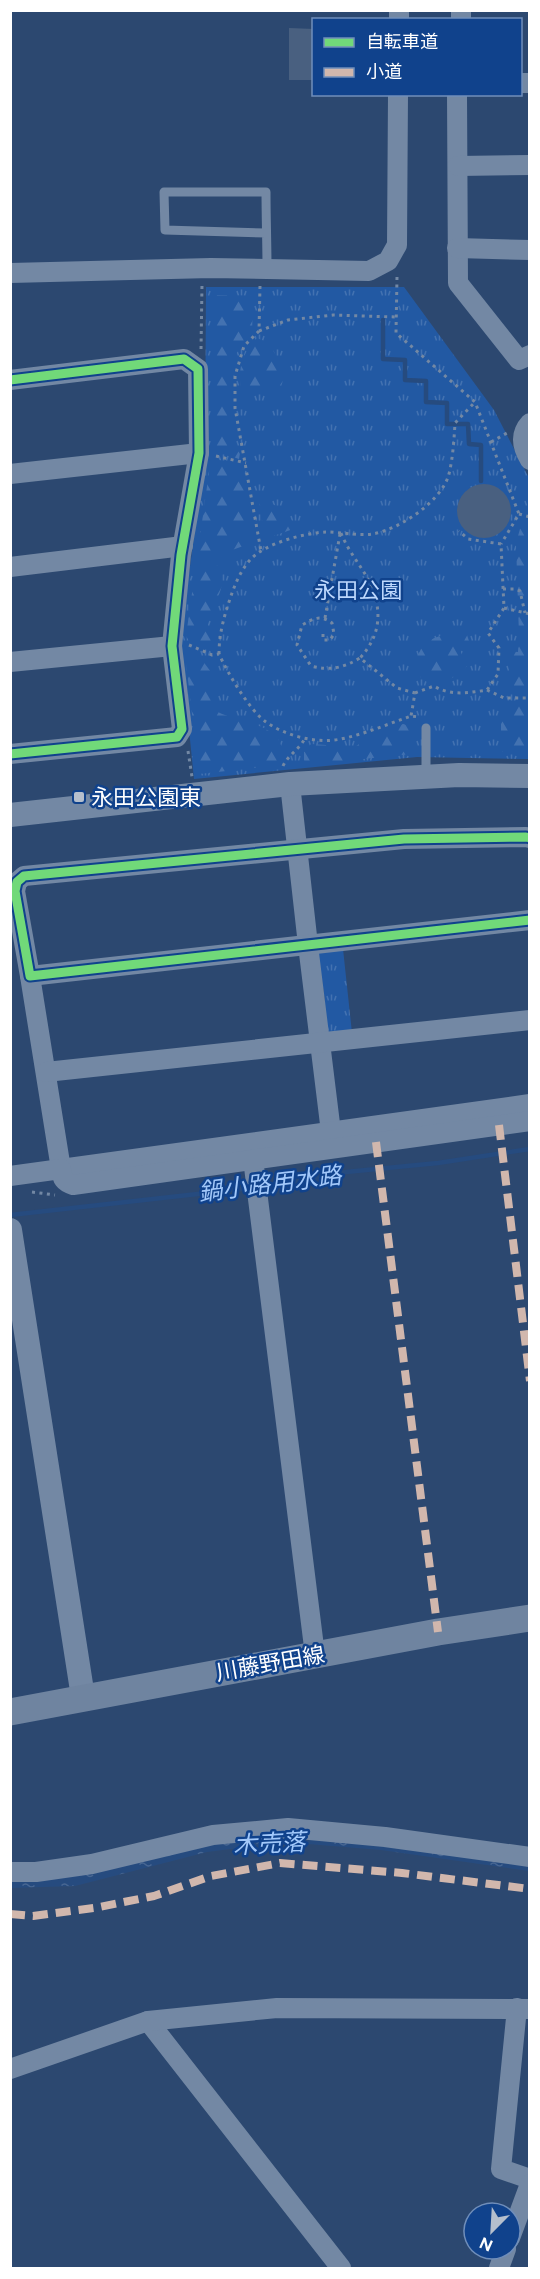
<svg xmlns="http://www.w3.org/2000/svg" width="540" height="2279" font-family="Figtree,'Noto Sans JP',sans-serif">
  <defs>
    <pattern id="grass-tufts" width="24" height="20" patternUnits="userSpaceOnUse" patternTransform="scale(1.5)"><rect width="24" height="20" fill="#2259a3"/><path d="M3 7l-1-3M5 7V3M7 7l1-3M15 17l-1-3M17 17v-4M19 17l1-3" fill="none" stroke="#4372b1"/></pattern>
    <pattern id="forest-firs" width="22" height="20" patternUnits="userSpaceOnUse" patternTransform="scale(1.5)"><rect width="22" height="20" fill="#2259a3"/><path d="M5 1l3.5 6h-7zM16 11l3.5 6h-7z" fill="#4372b1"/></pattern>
    <pattern id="water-ripples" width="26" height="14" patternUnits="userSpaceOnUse" patternTransform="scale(1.5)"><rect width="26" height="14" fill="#264b7f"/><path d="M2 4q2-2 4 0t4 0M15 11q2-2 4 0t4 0" fill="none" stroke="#476692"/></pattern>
  </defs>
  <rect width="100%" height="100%" fill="#2c4870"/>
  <g fill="url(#grass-tufts)">
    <path d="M206,287H404L494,410L528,476L530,485L529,759L417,757L194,779L180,640L205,456Z"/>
    <path d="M343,949L352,1033L327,1032L321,1002L325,1001L318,953Z"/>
  </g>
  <g fill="url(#forest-firs)">
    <path d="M212,295L253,296L252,334L235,355L231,381V419L235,441L240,453L239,459L213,450Z"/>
    <path d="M257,338L269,343L287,375L278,388L256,392L242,391C236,372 243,351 257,338Z"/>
    <path d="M216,459L244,468L250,508L246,545L224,553L216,563C231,593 212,596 208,622C207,630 212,641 215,649L191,644L186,636L210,465Z"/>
    <path d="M262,499C278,506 288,512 296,528L265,539L259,500Z"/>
    <path d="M528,523L529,694H519C509,680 508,669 508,651L518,652L519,636L516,543L520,529Z"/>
    <path d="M455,631L467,635L469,641L461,644L459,648L467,666L461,673L439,685C435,684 429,683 425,681C410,671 416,651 428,642C435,636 446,635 455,631Z"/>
    <path d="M192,658L202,660L214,676L218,712C235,721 280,724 282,750C283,755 281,761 280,765L199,774L186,663Z"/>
    <rect x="501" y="706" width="28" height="46"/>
    <path d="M403,724L413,727L411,754L306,765L304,760V752L311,744L355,747L371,735Z"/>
  </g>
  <path fill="url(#water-ripples)" d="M286,1834L530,1864L529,1871L381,1850L284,1842L207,1852L75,1886L11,1888V1879L210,1843Z"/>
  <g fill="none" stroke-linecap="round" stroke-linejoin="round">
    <g stroke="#264b7f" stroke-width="4.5">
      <path d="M383,320V359L405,360V380L426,381V402L447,403V424H468L469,444L481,445V481"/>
      <path d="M262,1186L313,1179L346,1172L438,1163L530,1149"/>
      <path d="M10,1215L251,1188"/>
    </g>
  </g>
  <g fill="#496080">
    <path d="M289,28L314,29V80H289Z"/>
    <circle cx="484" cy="511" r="27"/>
  </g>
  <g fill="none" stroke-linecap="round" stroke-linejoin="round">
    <g stroke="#7388a4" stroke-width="3" stroke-dasharray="3 4.5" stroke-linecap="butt">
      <path d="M397,277L396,333L475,402L519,514L501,544"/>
      <path d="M260,286L259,331L244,346L235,376V408L261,551"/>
      <path d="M259,331L288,320L333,315L396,317"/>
      <path d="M201,349L202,284"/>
      <path d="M491,442L507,433"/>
      <path d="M216,456L246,463"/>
      <path d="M519,514L530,517"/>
      <path d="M341,533C348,551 360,564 369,581C383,610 381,635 360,658L397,688L415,693L411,716"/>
      <path d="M503,589H515L520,591L525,613"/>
      <path d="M504,608L530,614"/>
      <path d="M325,618L340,534"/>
      <path d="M323,634V640H330L334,634L332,623C320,614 313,619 302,625L297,645L311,666C330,671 343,668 360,658"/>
      <path d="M189,645L212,655L219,654C227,672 250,711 266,722C286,736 317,744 341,739C365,734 388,724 411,716L419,717"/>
      <path d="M219,654C219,634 224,616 231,596C235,584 241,570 250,560C265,543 305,533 326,532C341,532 358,536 372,534C399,530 442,501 449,474C453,457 454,440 455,423L475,402"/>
      <path d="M487,690L504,698H530"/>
      <path d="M415,693L434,686C450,696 468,693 487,690L498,674L499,648L488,633L504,608L501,544L468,539L459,531"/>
      <path d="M188,751L192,777"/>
      <path d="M283,766C288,755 300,749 305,738"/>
      <path d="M32,1192L55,1195"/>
    </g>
    <g stroke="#7388a4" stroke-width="9">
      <path d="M266,233L165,230L164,192H266C266,218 267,243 267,269"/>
      <path d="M426,728V776"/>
    </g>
    <g stroke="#7388a4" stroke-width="20">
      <path d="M399,20V10"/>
      <path d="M461,20V10"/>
      <path d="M520,83H530"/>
      <path d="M457,94L458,283L519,360L530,355"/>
      <path d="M458,166L530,165"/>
      <path d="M457,248L530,250"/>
      <path d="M10,273L211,268L369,271L388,261L397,245L398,94"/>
      <path d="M10,380L184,359L198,369L199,453L181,555L172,646L182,729L177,737L10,754"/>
      <path d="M530,423C519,435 522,447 530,460"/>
      <path d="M10,474L199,453"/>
      <path d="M10,567L183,546"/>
      <path d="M10,662L172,646"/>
      <path d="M290,784L308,945L331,1132"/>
      <path d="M530,838L526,837L404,839L24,876L17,882L15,891L30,976L530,920"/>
      <path d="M30,976L61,1169L530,1104"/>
      <path d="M46,1072L530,1020"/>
      <path d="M253,1159L315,1655"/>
      <path d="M10,1176L61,1169C62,1179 64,1182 73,1185L530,1121"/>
      <path d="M10,1872H36L92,1864L213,1835L288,1828L385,1837L530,1857"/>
      <path d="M517,2008L501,2169L530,2179"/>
      <path d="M148,2021L341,2268"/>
      <path d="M10,2069L148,2021L277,2008L530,2009"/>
      <path d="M510,2238L530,2184"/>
      <path d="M499,2268L506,2249"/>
    </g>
    <g stroke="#7388a4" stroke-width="24">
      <path d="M10,815L290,784L459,775L530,776"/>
      <path d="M10,1230L83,1697"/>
    </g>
    <path stroke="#6f84a0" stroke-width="27" d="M10,1712L438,1632L530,1618"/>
    <g stroke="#d1b7ad" stroke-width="8" stroke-dasharray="15 8" stroke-linecap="butt">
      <path d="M499,1125L530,1381"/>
      <path d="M376,1142L438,1632"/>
      <path d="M10,1914L33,1916L94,1908L154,1896L211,1876L280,1863L402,1873L530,1889"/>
    </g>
    <g stroke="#10428c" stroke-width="13">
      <g id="cycleway">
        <path d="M10,380L184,359L198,369L199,453L181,555L172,646L182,729L177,737L10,754"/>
        <path d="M530,838L526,837L404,839L24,876L17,882L15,891L30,976L530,920"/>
      </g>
    </g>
    <use href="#cycleway" stroke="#71d979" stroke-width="9"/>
  </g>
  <rect fill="#b5bfcd" stroke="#10428c" stroke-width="2" x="73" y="791" width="12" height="12" rx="3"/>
  <g text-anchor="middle" stroke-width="5" stroke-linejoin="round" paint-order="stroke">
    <g font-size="22" fill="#bdd8fd" stroke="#10428c">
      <text x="358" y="598">永田公園</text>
    </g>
    <g font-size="22" fill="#fff" stroke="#10428c" text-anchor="start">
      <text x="91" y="805">永田公園東</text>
    </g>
    <g font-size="22" fill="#fff" stroke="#10428c">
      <text transform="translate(270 1663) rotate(-10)" y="8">川藤野田線</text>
    </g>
    <g font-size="24" font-style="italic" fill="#a2c8fa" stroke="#10428c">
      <text transform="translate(270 1184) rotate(-7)" y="8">鍋小路用水路</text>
      <text transform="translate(269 1844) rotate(-3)" y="8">木売落</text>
    </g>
  </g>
  <rect width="540" height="2279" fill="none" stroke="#ffffff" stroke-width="24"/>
  <rect x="312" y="18" width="210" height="78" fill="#10428c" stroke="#708eba" stroke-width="1.5"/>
  <rect x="324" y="38" width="30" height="9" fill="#71d979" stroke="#708eba" stroke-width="1.5"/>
  <text x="366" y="48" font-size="18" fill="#ffffff">自転車道</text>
  <rect x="324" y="68" width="30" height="9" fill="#d1b7ad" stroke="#708eba" stroke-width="1.5"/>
  <text x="366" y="78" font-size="18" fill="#ffffff">小道</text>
  <g transform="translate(492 2231) rotate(204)"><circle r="28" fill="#10428c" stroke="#708eba" stroke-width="1.5"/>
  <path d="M0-4.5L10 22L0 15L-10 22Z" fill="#b5bfcd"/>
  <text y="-9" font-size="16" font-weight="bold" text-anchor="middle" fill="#ffffff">N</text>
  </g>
</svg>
